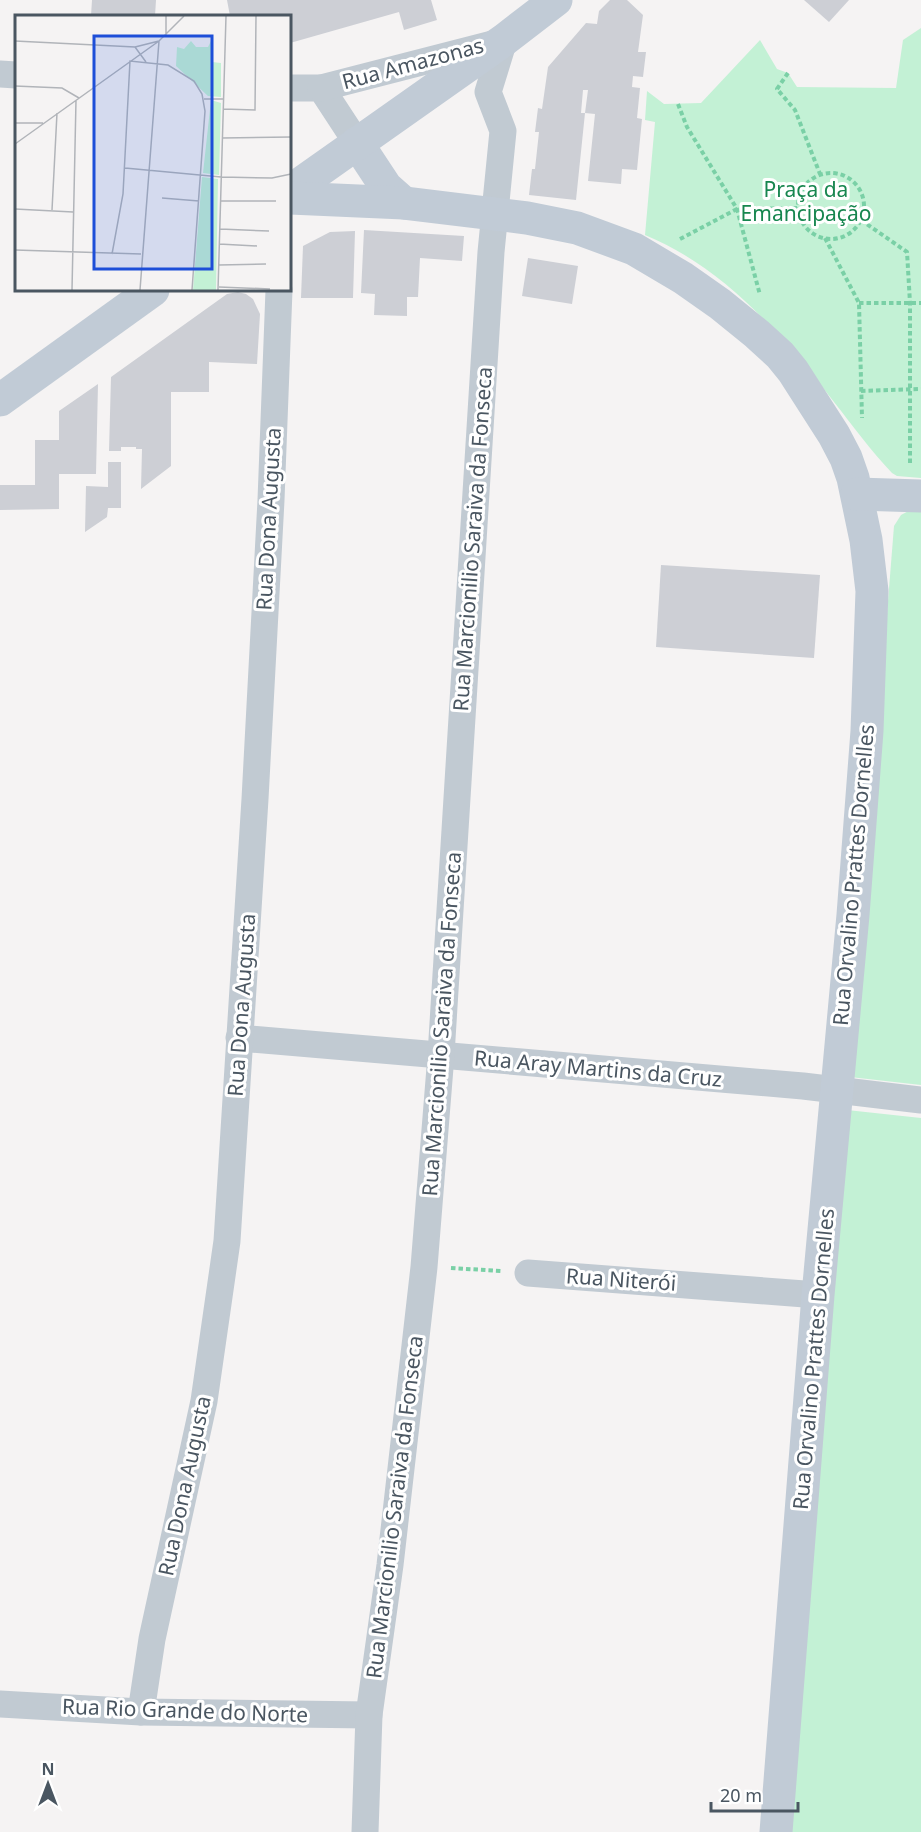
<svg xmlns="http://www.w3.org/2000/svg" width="921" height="1832" font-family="'Noto Sans',sans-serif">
  <rect width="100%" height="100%" fill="#f5f3f3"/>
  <g fill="#c3f1d5">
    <path d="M921,28V478L897,476L892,473C871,451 853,426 834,402C782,335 725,268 645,235L655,122L645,120L647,91L664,104L701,103L760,40L777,69L788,73L797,87L896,88L903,40Z"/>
    <path d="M918,506H921V1085L850,1077L894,526L901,515Z"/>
    <path d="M847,1110L921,1118V1832H790Z"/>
  </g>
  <g fill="#cdcfd5">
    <path d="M92,0H156L155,16H91Z"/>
    <path d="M227,0H431L437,20L404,30L399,12L290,43V16H230Z"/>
    <path d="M610,0H627L643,15L638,52H646L643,77L633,76L632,87L640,88L637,118L642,119L637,170L622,169L621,184L588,181L595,114L585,113L588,90H583L581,113H585L576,200L529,195L532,169H535L539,132H535L538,108L542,109L548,67L586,23L597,24L599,11Z"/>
    <path d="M804,0H849L829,22Z"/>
    <path d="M364,230L464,236L462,261L420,258L418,297H407V316L374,315L375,294L361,293Z"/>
    <path d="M355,231L353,298H301L303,246L330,232Z"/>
    <path d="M528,258L578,266L572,304L522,296Z"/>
    <path d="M238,292L246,294L253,299L260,314L257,364L209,362V392H171V466L141,489L142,449H136V447H121V451H109L111,377L227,294Z"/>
    <path d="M98,384L96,474H59V509L0,510V485H35V440H59V411Z"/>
    <path d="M108,462H121V508H108L107,517L85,532L86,486L108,487Z"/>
    <path d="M661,565L820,575L814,658L656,647Z"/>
  </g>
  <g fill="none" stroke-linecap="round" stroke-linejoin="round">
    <g stroke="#7ad0a6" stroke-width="4" stroke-dasharray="4.5 3" stroke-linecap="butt">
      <path d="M788,73L777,89L795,110L820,174"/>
      <path d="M678,104L687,127L737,209L760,295"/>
      <circle cx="831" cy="206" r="33"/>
      <path d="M861,220L907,252L910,303V465"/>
      <path d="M825,238L859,303L862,418"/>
      <path d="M680,239L737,209L798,208"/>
      <path d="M859,303H921"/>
      <path d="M861,391L921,389"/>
      <path d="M451,1268L501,1271"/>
    </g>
    <g stroke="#c1cad2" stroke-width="27">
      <path d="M0,74L16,75"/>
      <path d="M290,88H321L357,143"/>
      <path d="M321,88L492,44"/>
      <path d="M239,1038L803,1086L921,1100"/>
      <path d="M528,1273L818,1295"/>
      <path d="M0,1704L141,1712L369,1715"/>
      <path d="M141,1712L152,1639L204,1401L227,1241L255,799L271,500L279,290"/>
      <path d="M365,1832L369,1715L390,1565L424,1267L441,1055L491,252L503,131L488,92L504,40"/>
    </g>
    <g stroke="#c1cbd6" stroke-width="33">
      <path d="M357,143L386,187L404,203"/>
      <path d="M290,191L504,40L556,0"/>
      <path d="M290,198L404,203L527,218L577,228L634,249L683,278L720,304L757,334L780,355L793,371L834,435L846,458L853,478L866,540L872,591L867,731L853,915L818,1295L776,1832"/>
      <path d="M0,400L153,290"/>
      <path d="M857,494L921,496"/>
    </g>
  </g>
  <g text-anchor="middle" stroke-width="6" stroke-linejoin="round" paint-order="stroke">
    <g font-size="21" fill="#4a5661" stroke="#fff">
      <text transform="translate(413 64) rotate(-15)" y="7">Rua Amazonas</text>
      <text transform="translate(269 519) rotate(-87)" y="7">Rua Dona Augusta</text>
      <text transform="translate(473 539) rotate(-86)" y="7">Rua Marcionilio Saraiva da Fonseca</text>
      <text transform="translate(854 875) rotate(-85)" y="7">Rua Orvalino Prattes Dornelles</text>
      <text transform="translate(242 1005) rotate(-86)" y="7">Rua Dona Augusta</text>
      <text transform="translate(442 1024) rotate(-86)" y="7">Rua Marcionilio Saraiva da Fonseca</text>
      <text transform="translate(598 1069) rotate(5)" y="7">Rua Aray Martins da Cruz</text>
      <text transform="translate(621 1280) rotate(4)" y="7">Rua Niterói</text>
      <text transform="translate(814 1359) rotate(-85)" y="7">Rua Orvalino Prattes Dornelles</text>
      <text transform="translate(185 1486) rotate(-78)" y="7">Rua Dona Augusta</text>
      <text transform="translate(395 1507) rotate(-83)" y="7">Rua Marcionilio Saraiva da Fonseca</text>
      <text transform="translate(185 1711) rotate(2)" y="7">Rua Rio Grande do Norte</text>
    </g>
    <g font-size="21" fill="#17864f" stroke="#fff">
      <text x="806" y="197">Praça da<tspan x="806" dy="24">Emancipação</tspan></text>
    </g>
  </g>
  <g transform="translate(15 15)">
    <rect width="276" height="276" fill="#f5f3f3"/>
    <path d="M197,24V47L206,48V82L193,81L161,51L162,32L169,34L176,26L181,32H193ZM196,85L206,88L204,160L188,158ZM187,162L203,164L201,275H178Z" fill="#c3f1d5"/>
    <path fill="none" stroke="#b1b4b9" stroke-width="1.5" d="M151,20V1M0,26L120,32L131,47M120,32L144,26L125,275M0,71L47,73L64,83M189,84H208M208,94L240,95L241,1M0,108H28M207,123L276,122M0,129L144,26L169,1M110,153L206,162L257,163L276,159M147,183L184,186M205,186H261M0,194L58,197M37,195L42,98M205,214L254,216M204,229L242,231M0,235L126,239M97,239L108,179L115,46L153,50L179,66L187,79L190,96L177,275M204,250L251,249M204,272L255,274M57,275L61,85M203,275L211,1"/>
    <path fill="#1d4ed8" fill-opacity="0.15" stroke="#1d4ed8" stroke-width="3" d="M79,21H197V254H79Z"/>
    <rect width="276" height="276" fill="none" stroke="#4a5661" stroke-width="3"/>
  </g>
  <g transform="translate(48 1784)" stroke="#ffffff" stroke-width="4.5" paint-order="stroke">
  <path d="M0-4.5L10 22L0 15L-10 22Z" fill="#4a5661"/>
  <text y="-9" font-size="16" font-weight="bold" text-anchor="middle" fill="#4a5661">N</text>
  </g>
  <path d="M711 1802v9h87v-9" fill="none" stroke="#4a5661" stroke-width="3"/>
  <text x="720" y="1802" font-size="18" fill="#4a5661" stroke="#ffffff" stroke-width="4.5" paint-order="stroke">20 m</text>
</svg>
